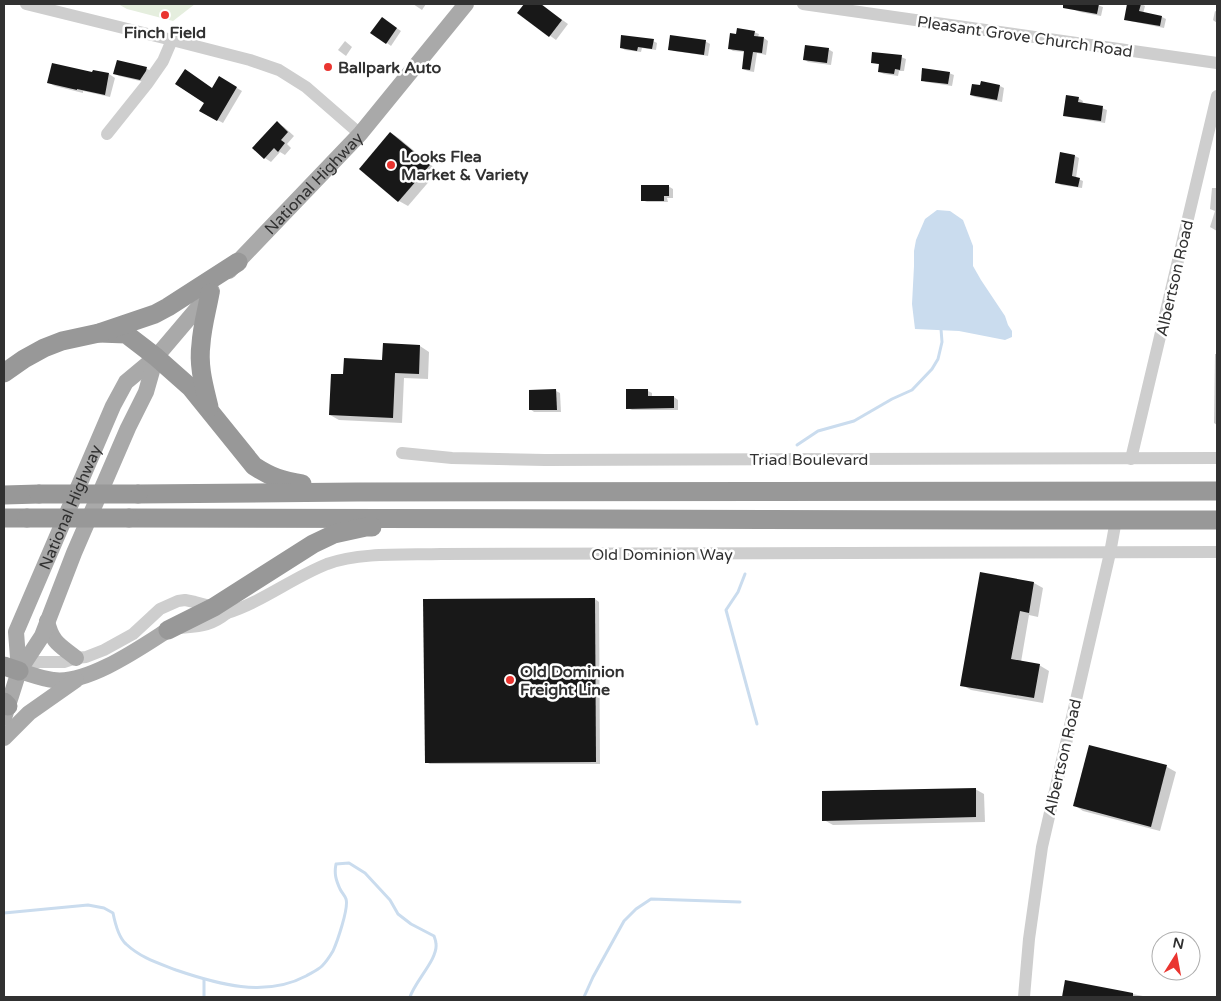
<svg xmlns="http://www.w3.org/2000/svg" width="1221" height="1001" font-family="'Varela Round',sans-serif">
  <rect width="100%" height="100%" fill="#fff"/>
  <path fill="#e5eede" d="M118,4H195L173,21L127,9Z"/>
  <path fill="#cadcee" d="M937,210L950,211L963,220L973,246V266L981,280L1005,316L1008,325L1012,331V337L1005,340L959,331L915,329L912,304L914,266V251L916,240L925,219Z"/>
  <g fill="#0003">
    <path d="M413,4H426L422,10Z"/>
    <path d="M525,4H540L568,24L556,40L519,13Z"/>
    <path d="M1076,4H1097V5L1103,7L1101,16L1080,12L1075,10Z"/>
    <path d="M1128,4H1141L1145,6L1143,14L1162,17L1166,19L1164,28L1130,21L1125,19Z"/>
    <path d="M1215,11L1217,12V23L1213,20Z"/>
    <path d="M386,21L401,31L391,46L387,43Z"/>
    <path d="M754,32L759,34L758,37L764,38L768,41L766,55L757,53L754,72L748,71L743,69L746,52L733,51L729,48L737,35Z"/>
    <path d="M345,41L352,47L346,56L338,50Z"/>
    <path d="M653,41L657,43L656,50L642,48L641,52L625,50L621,47Z"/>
    <path d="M705,41L710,44L708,56L674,51L670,49Z"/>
    <path d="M828,49L833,52L831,65L808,62L804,59Z"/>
    <path d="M901,57L906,59L904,71H899L898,76L884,74L880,72L881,65L872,62Z"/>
    <path d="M117,62L147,69L151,71L144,82L119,76L115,74Z"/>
    <path d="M949,73L954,75L952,86L926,82L922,80Z"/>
    <path d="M93,74H109L115,78L110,97L83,91V93L55,86L49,83Z"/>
    <path d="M220,78L242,91L223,123L201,111Z"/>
    <path d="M1000,86L1004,88L1002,102L975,97L971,95L981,87Z"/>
    <path d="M1078,98L1083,101L1082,104L1102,108L1107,110L1105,123L1069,117L1065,115Z"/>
    <path d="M277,123L284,127L294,136L287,144L291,148L285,155L280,152L271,162L265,158Z"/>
    <path d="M391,133L400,139L438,171L408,206L399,201Z"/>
    <path d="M1061,154L1075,156L1079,158L1076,178L1083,181L1082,188L1061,185L1057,183Z"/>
    <path d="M668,186L673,189V198H667L668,202H647L642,200Z"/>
    <path d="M1212,188H1217V231L1210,227L1215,211L1210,209Z"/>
    <path d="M420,346L429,352L428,379L404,378L402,423L339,420L330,415L345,376L384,361Z"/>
    <path d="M1215,354H1217V425L1214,423Z"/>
    <path d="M556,391L560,393L561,412H534L530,409Z"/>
    <path d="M648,391L652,393V398L674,397L678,400V410H632L628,408Z"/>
    <path d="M981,574L1034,583L1043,588L1038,617L1029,615L1021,662L1039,665L1049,671L1043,703L971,690L962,685Z"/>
    <path d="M595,599L599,602L600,764H430L426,762Z"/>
    <path d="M1090,746L1167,767L1176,772L1160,831L1083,811L1074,805Z"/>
    <path d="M975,789L984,794L985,822L833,825L824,820Z"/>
    <path d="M1066,981L1148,997H1063Z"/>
  </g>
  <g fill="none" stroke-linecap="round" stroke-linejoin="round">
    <g stroke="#cadcee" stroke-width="3">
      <path d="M797,445L818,431L854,421L892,399L912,390L932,369L938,359L942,342L941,329L942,327"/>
      <path d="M745,574L738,592L726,610L757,724"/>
      <path d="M4,913L88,905L104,908L113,913C115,923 118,937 126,944C141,958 158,963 176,970C217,984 265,998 306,976C311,973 318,970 322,966C326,962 330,956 333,951C337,942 349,908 346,899C345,896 342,893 340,889C336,880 334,874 336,864L349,863L365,873L390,900L398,914L411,924L434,936C435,939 436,941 436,944C438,959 415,981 410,997"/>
      <path d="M204,980V997"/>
      <path d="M584,997L593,977L624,921L636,909L651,899L740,902"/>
    </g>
  </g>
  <g fill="#181818">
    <path d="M524,4H541L562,20L549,37L517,13Z"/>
    <path d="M1063,4H1099L1097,14L1063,8Z"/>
    <path d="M1127,4H1141L1139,11L1162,16L1160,26L1124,20Z"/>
    <path d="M382,17L397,28L386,44L370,33Z"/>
    <path d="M737,28L755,31L754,36L764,37L762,53L753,52L750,70L742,69L744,51L728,49L730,33L736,34Z"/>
    <path d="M621,35L654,39L652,49L638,47L637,51L620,48Z"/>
    <path d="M670,35L706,40L704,55L668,50Z"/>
    <path d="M805,45L829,48L827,63L803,60Z"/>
    <path d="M872,52L902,55L900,70L895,69L894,74L878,72L879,64L871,63Z"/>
    <path d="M117,60L147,67L146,71L140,80L113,74Z"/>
    <path d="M52,63L92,72L93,70L109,73L105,95L77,89V90L47,83Z"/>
    <path d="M922,68L950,72L948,84L921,81Z"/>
    <path d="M185,69L212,88L219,76L237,87L217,121L199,111L204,103L175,84Z"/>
    <path d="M981,81L1000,85L997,100L970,95L972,84L980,85Z"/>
    <path d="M1066,95L1079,97L1078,102L1103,106L1101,121L1063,116Z"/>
    <path d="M277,121L288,132L281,140L285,143L278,152L274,148L264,159L252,148Z"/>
    <path d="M390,132L430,165L398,202L359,169Z"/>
    <path d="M1060,152L1075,155L1072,176L1080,178L1078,187L1055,183Z"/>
    <path d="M641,185H669V196H664V201H641Z"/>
    <path d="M383,343L420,345L419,374L395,373L393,418L329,415L331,374H343L344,358L382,360Z"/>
    <path d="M556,389L557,410H529V390Z"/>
    <path d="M626,389H648V396H674V408L626,409Z"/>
    <path d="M980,572L1034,582L1029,613L1020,611L1011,659L1040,664L1034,698L960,686Z"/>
    <path d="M595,598L596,762L425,763L423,599Z"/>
    <path d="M1089,745L1167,765L1151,827L1073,806Z"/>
    <path d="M976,788V817L822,821V791Z"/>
    <path d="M1065,980L1133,993V997H1062Z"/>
  </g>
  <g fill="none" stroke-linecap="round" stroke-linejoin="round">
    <g stroke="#cecece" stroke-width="12">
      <path d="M26,4L172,40L250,60L279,70L306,87L360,134"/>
      <path d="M803,4L1217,63"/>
      <path d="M107,134L147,84L163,61L172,40"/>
      <path d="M402,453L452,458L545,460L1217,458"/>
      <path d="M1131,459L1217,96"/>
      <path d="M227,613C262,602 292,578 327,564C360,552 406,555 441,554L1217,552"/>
      <path d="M19,671L38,662H64L76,658L86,657L104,650L133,634L160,609L178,601L185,600L195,602L214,607L227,613C211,626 200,626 180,628"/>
      <path d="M1024,997L1029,939L1042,847L1110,553L1116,520"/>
    </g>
    <g stroke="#a9a9a9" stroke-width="16">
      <path id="s1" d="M229,271L360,134L466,4"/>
      <path d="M47,621C52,643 60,645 76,658"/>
      <path id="s2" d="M19,671L16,632L113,406L126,382L156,357L212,291"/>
      <path d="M19,671C30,674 42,679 53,680C87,685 140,648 168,630"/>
      <path d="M4,718L19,671L42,636L74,553L128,428L146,392L156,357"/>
      <path d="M4,738L29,713L76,680"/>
    </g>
    <g stroke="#989898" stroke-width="19">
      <path d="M99,333L126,334L156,357L191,388L254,466C271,477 282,481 302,484"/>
      <path d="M4,373L24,359L44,348L62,341L99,333L155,314L168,307L238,262"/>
      <path d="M209,407C204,386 198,366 201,344C202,327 207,310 210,293"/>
      <path d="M138,494L357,492L1217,491"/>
      <path d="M4,495L39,494"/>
      <path d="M4,518H27"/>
      <path d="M129,518L1013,520H1217"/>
      <path d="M168,630L214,607L313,544L334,534L366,527H372"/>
      <path d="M4,666L19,671"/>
      <path d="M4,702L8,706"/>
    </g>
    <g stroke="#989898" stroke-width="19">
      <path d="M39,494H138"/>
      <path d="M27,518H129"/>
    </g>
  </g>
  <g fill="#ea3530" stroke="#fff" stroke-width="2">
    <circle cx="165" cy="15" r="5"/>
    <circle cx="328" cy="67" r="5"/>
    <circle cx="391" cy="165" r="5"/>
    <circle cx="510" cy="680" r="5"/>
  </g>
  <g text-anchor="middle" stroke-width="5" stroke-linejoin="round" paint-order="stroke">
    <g font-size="16" font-weight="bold" fill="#313131" stroke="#fff" text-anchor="start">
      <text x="165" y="38" text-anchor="middle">Finch Field</text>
      <text x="338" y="73">Ballpark Auto</text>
      <text x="401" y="162">Looks Flea<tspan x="401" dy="18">Market &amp; Variety</tspan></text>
      <text x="520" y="677">Old Dominion<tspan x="520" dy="18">Freight Line</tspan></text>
    </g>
    <g font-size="16" fill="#313131" stroke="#fff">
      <text transform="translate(1025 36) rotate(8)" y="6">Pleasant Grove Church Road</text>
      <text dy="6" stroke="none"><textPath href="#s1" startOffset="122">National Highway</textPath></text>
      <text transform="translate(1174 278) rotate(-77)" y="6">Albertson Road</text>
      <text x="809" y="465">Triad Boulevard</text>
      <text dy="6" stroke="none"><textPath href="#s2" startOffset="175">National Highway</textPath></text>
      <text x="662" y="560">Old Dominion Way</text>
      <text transform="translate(1062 757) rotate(-77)" y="6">Albertson Road</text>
    </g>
  </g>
  <rect width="1221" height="1001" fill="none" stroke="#313131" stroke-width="10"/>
  <g transform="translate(1176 956) rotate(11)"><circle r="24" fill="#ffffff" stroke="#adadad"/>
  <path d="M0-4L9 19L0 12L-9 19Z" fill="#ea3530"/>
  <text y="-8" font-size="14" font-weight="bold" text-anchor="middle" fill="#313131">N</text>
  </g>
</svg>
